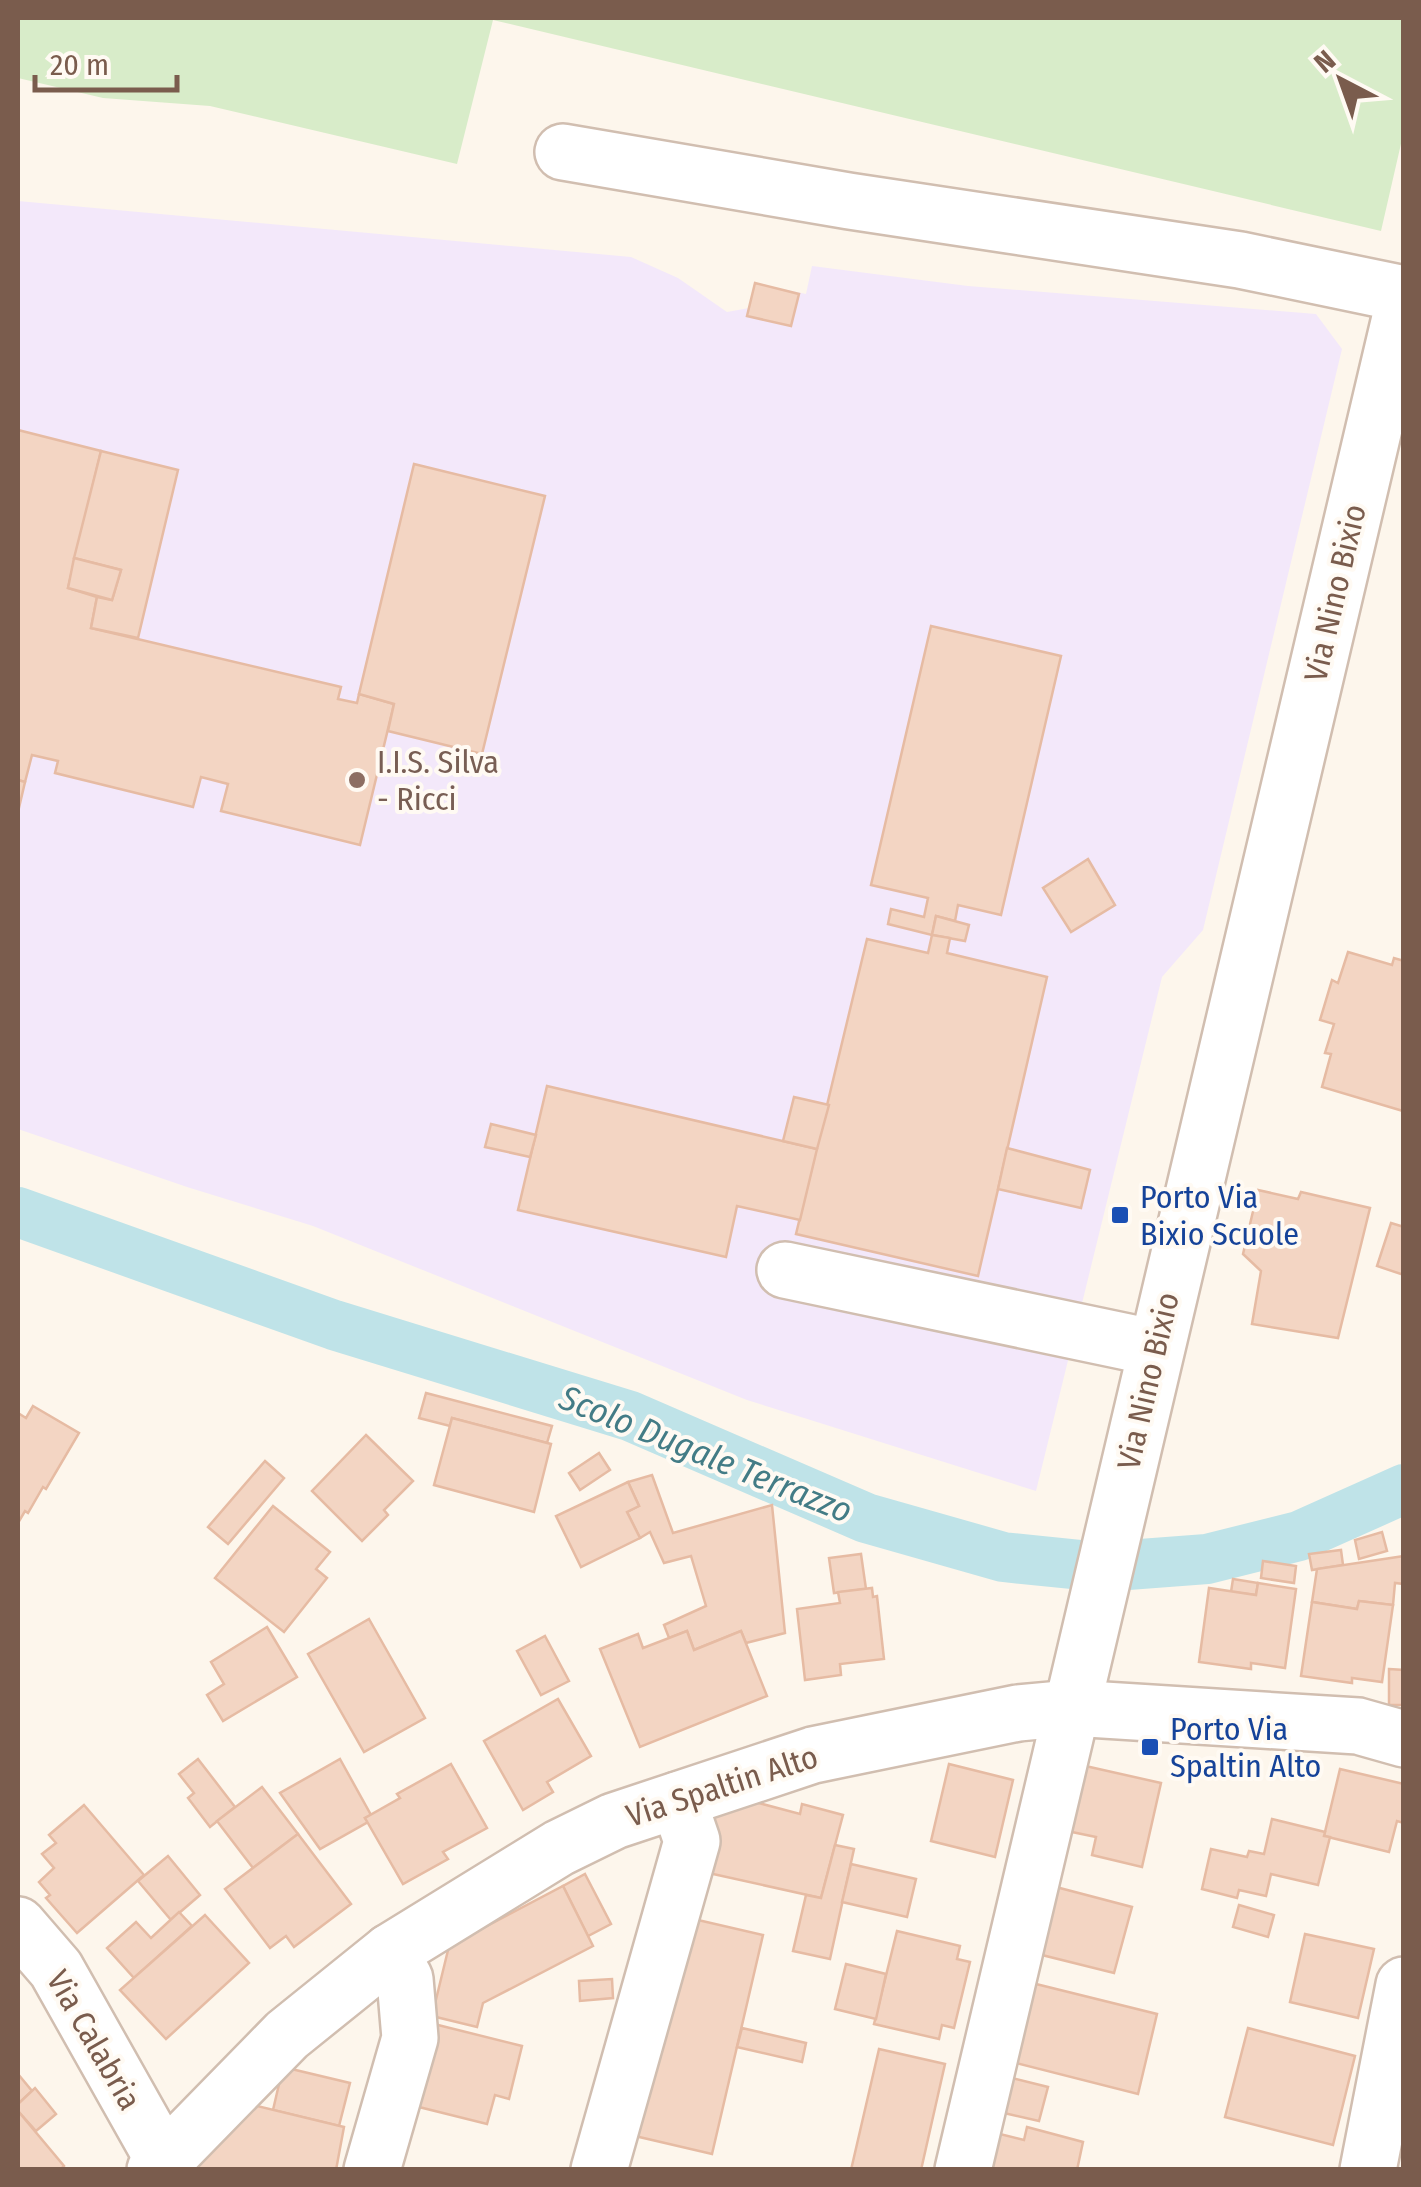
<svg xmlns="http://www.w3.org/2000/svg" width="1421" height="2187" font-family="'Fira Sans Condensed',sans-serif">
  <rect width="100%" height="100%" fill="#fdf6ec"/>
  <path fill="#f3e8fa" d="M18,201L631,257L678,278L727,312L749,308L755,283L806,294L812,266L968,286L1316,314L1342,349L1203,930L1162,977L1036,1491L747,1400L313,1226L187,1187L18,1129Z"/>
  <path fill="#d8ecc9" d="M18,18H1403V135L1381,231L493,20L457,164L210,106L103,98L18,78Z"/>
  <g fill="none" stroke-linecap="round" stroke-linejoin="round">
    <path stroke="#bfe3e8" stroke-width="50" d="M18,1212L334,1325L630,1416L866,1518L1003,1557L1101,1567L1207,1559L1299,1536L1404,1489"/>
  </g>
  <g fill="#f3d5c3" stroke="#e6bba3" stroke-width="2.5">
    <path d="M755,283L799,294L791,326L747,316Z"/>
    <path d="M18,430L101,451L68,588L97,597L91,628L341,687L338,699L357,703L359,694L394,704L360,845L221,811L228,784L201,777L193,807L55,773L58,761L32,755L25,782L18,780Z"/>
    <path d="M101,451L178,470L138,638L91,628L97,597L112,600L121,570L74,558Z"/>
    <path d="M414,464L545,496L482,754L388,731L394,704L359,694Z"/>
    <path d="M74,558L121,570L112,600L68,588Z"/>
    <path d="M931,626L1061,656L1001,915L958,905L955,921L936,916L932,935L888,924L891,909L924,917L928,898L871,885Z"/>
    <path d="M18,780L25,782L18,812Z"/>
    <path d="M1088,859L1115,905L1071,932L1043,888Z"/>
    <path d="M936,916L969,925L965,941L932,935Z"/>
    <path d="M932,935L950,938L947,953L1047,977L978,1276L796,1234L867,939L928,953Z"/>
    <path d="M1348,952L1392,965L1394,958L1404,961L1403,1111L1322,1087L1331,1054L1325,1053L1334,1024L1320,1020L1332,980L1338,983Z"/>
    <path d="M547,1086L817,1149L800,1220L737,1206L726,1257L518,1210Z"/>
    <path d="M794,1097L829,1105L817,1149L783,1141Z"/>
    <path d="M491,1124L536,1135L530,1157L485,1147Z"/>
    <path d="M1007,1148L1090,1170L1081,1208L998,1189Z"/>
    <path d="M1258,1190L1298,1199L1301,1192L1370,1208L1338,1338L1252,1324L1261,1271L1243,1254Z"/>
    <path d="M1391,1223L1404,1227V1275L1377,1266Z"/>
    <path d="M426,1393L552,1426L547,1443L452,1418L450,1426L419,1418Z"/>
    <path d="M33,1406L79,1433L46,1489L43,1487L28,1513L25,1511L18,1523V1413L26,1418Z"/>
    <path d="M452,1418L551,1444L534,1512L434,1485Z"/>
    <path d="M366,1435L413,1481L384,1510L388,1515L362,1541L312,1491Z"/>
    <path d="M599,1453L610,1470L580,1490L569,1473Z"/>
    <path d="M265,1461L284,1478L228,1544L208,1527Z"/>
    <path d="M652,1475L673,1533L772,1505L785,1633L746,1643L741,1631L694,1650L687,1631L669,1638L664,1625L706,1606L691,1556L664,1563L650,1532L640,1538L627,1512L639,1506L628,1482Z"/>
    <path d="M628,1482L639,1506L627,1512L640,1538L581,1567L556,1516Z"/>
    <path d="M273,1506L330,1552L316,1569L327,1578L284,1632L215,1578Z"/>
    <path d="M1382,1532L1387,1551L1359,1559L1355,1540Z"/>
    <path d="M1341,1550L1343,1565L1312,1570L1309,1554Z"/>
    <path d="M861,1554L866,1589L834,1593L829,1558Z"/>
    <path d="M1404,1556V1584L1395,1583L1393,1605L1359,1601L1357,1609L1312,1602L1317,1569Z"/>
    <path d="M1263,1561L1296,1566L1294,1583L1261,1578Z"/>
    <path d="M1233,1579L1258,1583L1256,1595L1231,1592Z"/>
    <path d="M1258,1583L1296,1589L1285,1668L1251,1663V1669L1199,1662L1209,1588L1256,1595Z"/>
    <path d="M872,1588L873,1597L877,1596L884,1659L840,1664L841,1675L805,1680L797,1609L840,1603L838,1592Z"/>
    <path d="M1359,1601L1393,1605L1382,1682L1352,1678V1683L1301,1676L1312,1602L1357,1609Z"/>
    <path d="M369,1619L425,1718L364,1752L308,1654Z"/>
    <path d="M267,1627L297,1677L223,1721L207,1695L224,1684L211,1662Z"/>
    <path d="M687,1631L694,1650L741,1631L767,1696L640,1747L600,1649L638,1634L643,1648Z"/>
    <path d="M545,1636L569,1681L541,1695L517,1651Z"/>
    <path d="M1389,1669L1404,1670V1705H1389Z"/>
    <path d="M558,1699L591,1756L547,1782L553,1792L523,1810L484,1741Z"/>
    <path d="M198,1759L235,1807L210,1827L188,1798L194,1793L179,1774Z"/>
    <path d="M340,1759L371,1815L365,1818L368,1822L320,1849L280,1793Z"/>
    <path d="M451,1764L487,1828L443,1852L448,1859L403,1884L365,1818L400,1798L397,1794Z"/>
    <path d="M949,1764L1013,1780L995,1857L931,1841Z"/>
    <path d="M1081,1765L1161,1783L1142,1867L1092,1855L1096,1837L1067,1831Z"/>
    <path d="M1340,1769L1404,1784V1823L1397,1821L1389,1852L1324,1836Z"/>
    <path d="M262,1787L298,1834L253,1868L217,1821Z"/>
    <path d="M755,1802L800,1814L802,1804L843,1815L821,1898L695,1870L707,1816Z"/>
    <path d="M84,1805L144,1875L77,1933L46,1898L50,1895L39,1882L54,1868L42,1854L56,1843L49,1835Z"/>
    <path d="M1272,1819L1325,1832L1324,1836L1330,1837L1318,1885L1271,1874L1266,1896L1239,1890L1237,1898L1202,1889L1211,1849L1247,1857L1249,1851L1264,1854Z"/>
    <path d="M298,1834L351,1904L294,1947L286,1936L270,1948L225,1889Z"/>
    <path d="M835,1845L854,1849L830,1959L793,1951L806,1895L821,1898Z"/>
    <path d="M168,1856L200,1895L171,1920L138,1881Z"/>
    <path d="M851,1864L916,1879L907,1917L842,1902Z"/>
    <path d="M585,1874L611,1924L588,1936L563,1886Z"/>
    <path d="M563,1886L593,1946L483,2003L477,2027L432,2016L449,1946Z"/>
    <path d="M1056,1887L1132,1907L1114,1973L1038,1954Z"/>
    <path d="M1239,1905L1274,1915L1268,1937L1233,1927Z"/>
    <path d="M179,1912L192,1926L134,1978L107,1948L136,1922L151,1938Z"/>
    <path d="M205,1915L249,1963L166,2039L120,1990Z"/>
    <path d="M685,1917L763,1935L712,2154L635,2136Z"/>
    <path d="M897,1931L960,1946L957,1959L970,1962L954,2028L942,2025L939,2039L874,2024Z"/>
    <path d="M1305,1934L1374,1949L1358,2018L1290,2002Z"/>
    <path d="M846,1964L886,1974L876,2019L835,2009Z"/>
    <path d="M612,1979L613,1998L580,2001L579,1981Z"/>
    <path d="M1032,1983L1157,2014L1138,2094L1012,2062Z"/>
    <path d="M430,2023L522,2046L509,2099L495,2095L487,2124L419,2107L430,2062Z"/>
    <path d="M742,2028L806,2043L802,2062L737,2047Z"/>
    <path d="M1248,2028L1355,2056L1333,2145L1225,2117Z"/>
    <path d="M879,2049L945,2064L921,2170H851Z"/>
    <path d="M283,2067L350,2083L339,2126L273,2110Z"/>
    <path d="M18,2074L32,2091L18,2104Z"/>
    <path d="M1012,2078L1048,2087L1039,2121L1004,2113Z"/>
    <path d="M35,2088L56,2114L36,2131L18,2111V2104Z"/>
    <path d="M245,2103L344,2127L336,2170H179Z"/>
    <path d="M18,2111L64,2166L60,2170H18Z"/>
    <path d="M1027,2127L1083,2142L1077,2170H987L996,2133L1024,2140Z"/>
  </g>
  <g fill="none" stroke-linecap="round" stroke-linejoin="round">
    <g stroke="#d1beb0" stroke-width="60">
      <g id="minor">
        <path d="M563,152L849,201L1240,260L1404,294"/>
        <path d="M785,1270L1156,1348"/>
        <path d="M18,1925L56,1969L163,2159"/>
        <path d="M155,2170L287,2035L390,1952L559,1848L614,1821L813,1755L1018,1713L1072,1708L1358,1726L1404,1739"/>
        <path d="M372,2170L410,2038L405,1979L390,1952"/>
        <path d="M599,2170L692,1841L678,1800"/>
        <path d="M963,2170L1404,301"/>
        <path d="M1368,2170L1404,1985"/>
      </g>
    </g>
    <use href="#minor" stroke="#fff" stroke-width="55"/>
  </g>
  <circle fill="#8d6e63" stroke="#fffaf3" stroke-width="4" cx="357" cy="780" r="10"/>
  <g fill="#1a4fb4" stroke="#fffaf3" stroke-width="4">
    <rect x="1110" y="1205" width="20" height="20" rx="5"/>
    <rect x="1140" y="1737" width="20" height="20" rx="5"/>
  </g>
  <g text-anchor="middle" stroke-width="8" stroke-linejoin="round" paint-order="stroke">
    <g font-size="32" fill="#7a5c4d" stroke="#fffaf3">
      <text transform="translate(1335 593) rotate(-77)" y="11">Via Nino Bixio</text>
      <text transform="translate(1148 1381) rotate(-77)" y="11">Via Nino Bixio</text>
      <text transform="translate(722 1786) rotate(-18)" y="11">Via Spaltin Alto</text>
      <text transform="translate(94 2040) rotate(60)" y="11">Via Calabria</text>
    </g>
    <g font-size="32" fill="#785e54" stroke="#fffaf3" text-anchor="start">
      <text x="377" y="773">I.I.S. Silva<tspan x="377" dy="37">- Ricci</tspan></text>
    </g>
    <g font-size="32" fill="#164399" stroke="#fffaf3" text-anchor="start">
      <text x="1140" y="1208">Porto Via<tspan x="1140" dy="37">Bixio Scuole</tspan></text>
      <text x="1170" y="1740">Porto Via<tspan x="1170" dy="37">Spaltin Alto</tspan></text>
    </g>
    <g font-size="35" font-style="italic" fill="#437c86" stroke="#fffaf3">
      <text transform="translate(706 1454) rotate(22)" y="12">Scolo Dugale Terrazzo</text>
    </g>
  </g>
  <rect width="1421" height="2187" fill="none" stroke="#7a5c4d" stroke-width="40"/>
  <g transform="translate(1341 80) rotate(319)" stroke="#fffaf3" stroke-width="8" paint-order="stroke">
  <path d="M0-8L18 38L0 25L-18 38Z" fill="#7a5c4d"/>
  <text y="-15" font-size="28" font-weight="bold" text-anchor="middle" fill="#7a5c4d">N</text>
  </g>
  <path d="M35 75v15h142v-15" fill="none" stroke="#7a5c4d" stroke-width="5"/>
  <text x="50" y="75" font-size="30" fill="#7a5c4d" stroke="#fffaf3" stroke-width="8" paint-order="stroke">20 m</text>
</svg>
